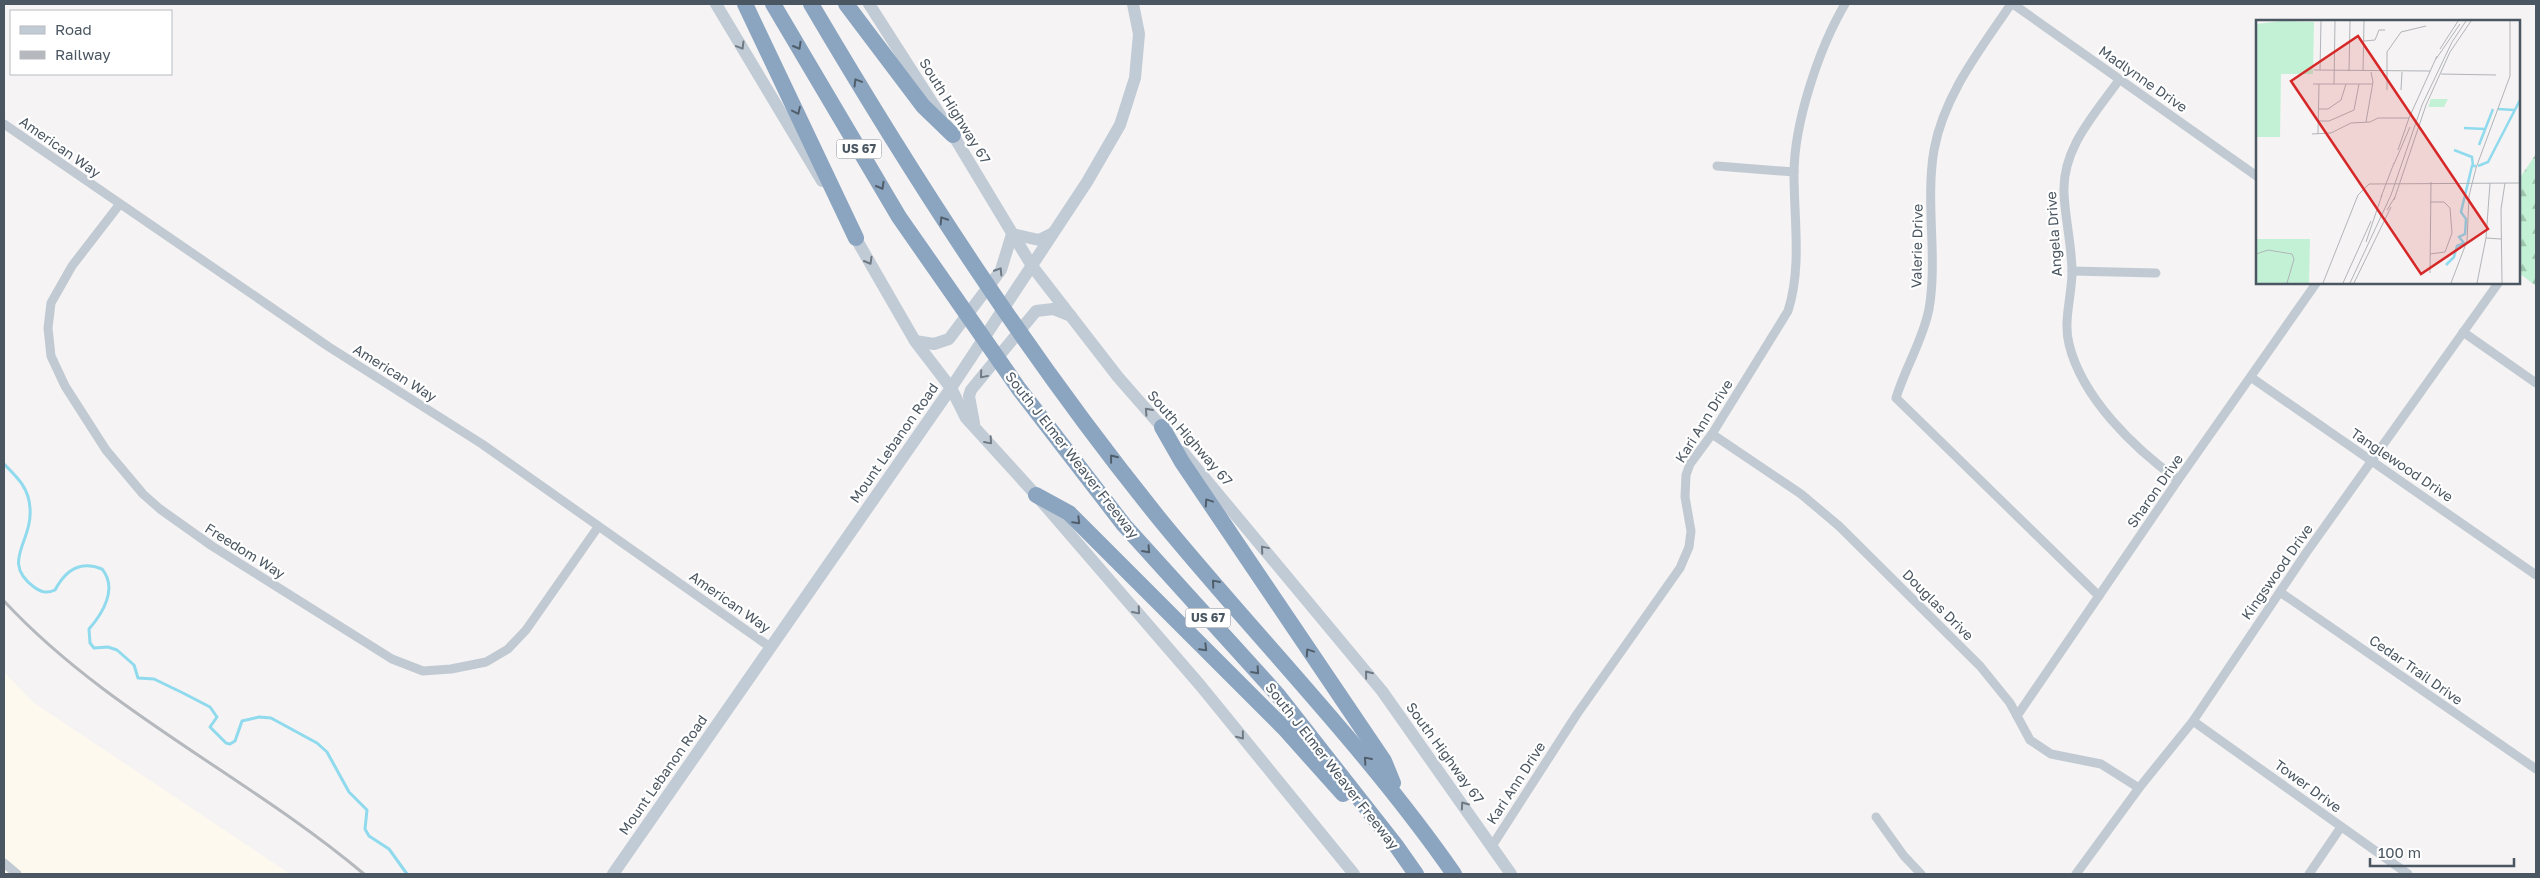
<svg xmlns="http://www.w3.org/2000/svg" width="2540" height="878" font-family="'Golos Text',sans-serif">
  <defs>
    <pattern id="forest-firs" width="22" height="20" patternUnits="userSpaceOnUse" patternTransform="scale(1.25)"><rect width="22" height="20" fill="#c3f1d5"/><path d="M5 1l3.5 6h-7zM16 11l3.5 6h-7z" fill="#a0c6b0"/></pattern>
  </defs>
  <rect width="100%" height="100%" fill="#f5f3f3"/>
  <path fill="#fdf9ef" d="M4,672L34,703L290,874H4Z"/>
  <path fill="url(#forest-firs)" d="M2536,154V286L2519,273V179Z"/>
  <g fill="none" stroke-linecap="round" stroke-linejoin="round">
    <path stroke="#90daee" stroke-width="3" d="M4,464C17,477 29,488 30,508C33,542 0,562 34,587C41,592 46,594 55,590C65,571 80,560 102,569C118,588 103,613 89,629L90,643L94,648L108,647L117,650L134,665L138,678L154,679L183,693L210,707L217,717L210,727L226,743L230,744L235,741L242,721L259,717L271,718L317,743L327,752L349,792L367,810L365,829L369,836L389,849L407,874"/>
    <g stroke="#c1cad2" stroke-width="9">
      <path d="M2011,4C1980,50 1944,95 1934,150C1925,203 1938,257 1929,309C1923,340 1905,368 1896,398L2099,596"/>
      <path d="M2013,4L2258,177"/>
      <path d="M2119,80C2095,114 2062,148 2064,193C2065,219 2072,246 2072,272C2072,295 2063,321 2069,344C2082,398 2134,448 2178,480"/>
      <path d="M4,124L329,347L482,444L770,647"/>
      <path d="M1717,166L1794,172"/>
      <path d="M119,205L72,266L51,303L48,328L51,356L65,386L106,450L143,494L160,509L212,546L392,659L423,671L451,669L486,662L508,649L526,630L598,527"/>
      <path d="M2072,271L2156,273"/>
      <path d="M2463,332L2536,383"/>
      <path d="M2252,378L2536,575"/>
      <path d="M1712,434L1801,494L1839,526L1980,666L2010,703L2030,740L2051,754L2101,764L2139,788"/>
      <path d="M2280,592L2536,769"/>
      <path d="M2017,716L2178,480L2317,282"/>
      <path d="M2193,721L2408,874"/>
      <path d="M1876,817L1904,856L1921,874"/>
      <path d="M1492,846L1577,714L1680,568L1689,547L1691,531L1685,497L1686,475L1690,464L1712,434L1788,311C1802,267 1794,220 1794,174C1794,123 1819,48 1845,4"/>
      <path d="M4,863L17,874"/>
      <path d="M2076,874L2139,788L2193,721L2306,553L2499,282"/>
      <path d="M2309,874L2341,827"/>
    </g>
    <g stroke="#c1cbd6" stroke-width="12">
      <path d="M716,4L822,181"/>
      <path d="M869,4L953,135L1032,266L1118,377L1167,433"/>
      <path d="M851,230L915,341L951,388L966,418L1036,495L1200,685L1354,874"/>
      <path d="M915,341L934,344L949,339L1001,270L1012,234L1039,240L1053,233"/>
      <path d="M974,423L969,396L971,390L1036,311L1053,309L1071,316"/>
      <path d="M1183,452L1382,691L1511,874"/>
      <path d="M613,874L951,388L1087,182L1120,125L1135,78L1139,34L1133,4"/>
    </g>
    <g stroke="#8ba5c1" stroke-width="16">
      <path d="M745,4L856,238"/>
      <path d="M773,4L899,217L1019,389L1124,525L1277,694L1397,847L1416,874"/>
      <path d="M811,4C917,184 1030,359 1162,522C1259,640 1367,749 1454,874"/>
      <path d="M846,4L923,106L953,135"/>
      <path d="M1162,427L1182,462L1384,761L1393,783"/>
      <path d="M1036,495L1069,513L1284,728L1343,794"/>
    </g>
    <path stroke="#b5b8bd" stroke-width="3" d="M4,601C107,712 249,777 364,874"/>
  </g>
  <defs><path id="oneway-chevron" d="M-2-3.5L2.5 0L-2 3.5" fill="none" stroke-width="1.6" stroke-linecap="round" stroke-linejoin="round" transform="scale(1.25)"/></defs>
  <g stroke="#6e7984">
    <use href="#oneway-chevron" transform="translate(741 46) rotate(59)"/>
    <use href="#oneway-chevron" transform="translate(869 261) rotate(60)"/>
    <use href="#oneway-chevron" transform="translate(999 271) rotate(-58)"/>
    <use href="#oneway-chevron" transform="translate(983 375) rotate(130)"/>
    <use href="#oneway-chevron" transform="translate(1148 411) rotate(-132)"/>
    <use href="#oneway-chevron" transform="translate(989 441) rotate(49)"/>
    <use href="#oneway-chevron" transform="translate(1264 549) rotate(-130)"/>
    <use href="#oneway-chevron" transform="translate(1137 611) rotate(49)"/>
    <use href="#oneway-chevron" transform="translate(1368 674) rotate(-129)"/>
    <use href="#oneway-chevron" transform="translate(1241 736) rotate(51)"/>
    <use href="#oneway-chevron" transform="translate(1464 805) rotate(-125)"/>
  </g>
  <g stroke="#505e6b">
    <use href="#oneway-chevron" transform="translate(798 46) rotate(60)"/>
    <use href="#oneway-chevron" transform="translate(857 82) rotate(-121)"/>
    <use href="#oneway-chevron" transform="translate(797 111) rotate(65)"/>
    <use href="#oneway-chevron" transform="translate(881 186) rotate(60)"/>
    <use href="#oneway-chevron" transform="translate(943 220) rotate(-122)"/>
    <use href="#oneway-chevron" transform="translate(1113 458) rotate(-128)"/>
    <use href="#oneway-chevron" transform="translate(1208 502) rotate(-124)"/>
    <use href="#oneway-chevron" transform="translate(1077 521) rotate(45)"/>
    <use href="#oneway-chevron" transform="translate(1147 550) rotate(48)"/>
    <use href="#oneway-chevron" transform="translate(1215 583) rotate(-131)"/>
    <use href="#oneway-chevron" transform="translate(1204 648) rotate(45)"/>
    <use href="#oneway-chevron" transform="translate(1309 652) rotate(-124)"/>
    <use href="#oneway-chevron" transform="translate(1256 671) rotate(48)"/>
    <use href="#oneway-chevron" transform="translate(1367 760) rotate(-131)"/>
  </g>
  <g text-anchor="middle" stroke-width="4.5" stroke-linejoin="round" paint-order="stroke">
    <g fill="#fff" stroke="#808990" stroke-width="1">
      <rect x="836.5" y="139.5" width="45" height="19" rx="4"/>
      <rect x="1185.5" y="608.5" width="45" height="19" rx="4"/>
    </g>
    <g font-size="12" font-weight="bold" fill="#4a5661">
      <text x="859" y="153">US 67</text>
      <text x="1208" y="622">US 67</text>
    </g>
    <g font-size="14" fill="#4a5661" stroke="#fff">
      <text transform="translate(2143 79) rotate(35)" y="5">Madlynne Drive</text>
      <text transform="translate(955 111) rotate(58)" y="5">South Highway 67</text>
      <text transform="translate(60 147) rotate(35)" y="5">American Way</text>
      <text transform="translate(2054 234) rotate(-94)" y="5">Angela Drive</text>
      <text transform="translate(1917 246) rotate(-89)" y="5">Valerie Drive</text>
      <text transform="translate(395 373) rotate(32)" y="5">American Way</text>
      <text transform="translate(1704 421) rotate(-58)" y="5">Kari Ann Drive</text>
      <text transform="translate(1190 438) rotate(49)" y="5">South Highway 67</text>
      <text transform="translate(894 443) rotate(-55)" y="5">Mount Lebanon Road</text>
      <text transform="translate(1072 455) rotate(52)" y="5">South J Elmer Weaver Freeway</text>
      <text transform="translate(2402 465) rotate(34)" y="5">Tanglewood Drive</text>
      <text transform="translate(2155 491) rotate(-55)" y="5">Sharon Drive</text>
      <text transform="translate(245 551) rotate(32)" y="5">Freedom Way</text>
      <text transform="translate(2277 572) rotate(-55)" y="5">Kingswood Drive</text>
      <text transform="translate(730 602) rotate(35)" y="5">American Way</text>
      <text transform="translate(1938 605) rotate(45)" y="5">Douglas Drive</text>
      <text transform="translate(2416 670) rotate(35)" y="5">Cedar Trail Drive</text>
      <text transform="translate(1445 753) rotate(54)" y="5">South Highway 67</text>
      <text transform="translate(1332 766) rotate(52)" y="5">South J Elmer Weaver Freeway</text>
      <text transform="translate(663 775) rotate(-55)" y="5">Mount Lebanon Road</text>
      <text transform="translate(1516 783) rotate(-57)" y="5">Kari Ann Drive</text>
      <text transform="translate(2308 786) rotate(36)" y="5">Tower Drive</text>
    </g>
  </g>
  <g transform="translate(2256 20)">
    <rect width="264" height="264" fill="#f5f3f3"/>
    <path d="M26,1L58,2L57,54H25L24,117H0V4ZM0,219H54L53,263H0Z" fill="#c3f1d5"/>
    <path d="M175,79H192L188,87H172Z" fill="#c3f1d5"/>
    <path fill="none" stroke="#90daee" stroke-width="2.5" d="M242,89L258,90M208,108L229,109M223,125L237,89M198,130L216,137L217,146M222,146L232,142L264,80M190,245L198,237L201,226L208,223L203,217L209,214L210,199L205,192L216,146H220"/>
    <path fill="none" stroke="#b1b4b9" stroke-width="1" d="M108,21L119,20L123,10H129M184,29L202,1M180,39L204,4M58,50L174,51M64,50L65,1M93,51L94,1M107,51L108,1M185,54L240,55M57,64H116M78,64L79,1M131,70V32L145,12L170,6M145,70L146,52M63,89H72L85,80L90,64M62,101H73L98,90L103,64M110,102L117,62L115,52M56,114L75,113L95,103L114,102L122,98H153M62,114L63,64M142,130L153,98L181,36M138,144L154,107M125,177L138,143M138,180L170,85L194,32L215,1M174,182H188L194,188L196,213L189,232L174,234M131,190L139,177M230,218L245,219M110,222L126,175M0,234L12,230L36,234L38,239L31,263M174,253L175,162M67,263L102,175L113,164L264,163M87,263L115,201M94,263L135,175L166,85L196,22L210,1M98,263L135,187M195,263L211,221L213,176L220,148L254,56V1M221,263L230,218L234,163M246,263L245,189L249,163"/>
    <path fill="#d62828" fill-opacity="0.15" stroke="#d62828" stroke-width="2.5" d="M102,16L232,209L165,254L35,61Z"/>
    <rect width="264" height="264" fill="none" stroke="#4a5661" stroke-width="2.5"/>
  </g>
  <rect width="2540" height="878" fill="none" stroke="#4a5661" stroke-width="10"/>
  <rect x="10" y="10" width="162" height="65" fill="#ffffff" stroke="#b7bbc0"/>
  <rect x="20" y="26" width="25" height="8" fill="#c1cbd6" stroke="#b7bbc0"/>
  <text x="55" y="35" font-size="15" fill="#4a5661">Road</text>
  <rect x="20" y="51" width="25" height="8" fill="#b5b8bd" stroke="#b7bbc0"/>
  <text x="55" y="60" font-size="15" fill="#4a5661">Railway</text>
  <path d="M2370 858v8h144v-8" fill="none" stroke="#4a5661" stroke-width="2.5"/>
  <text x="2378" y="858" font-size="15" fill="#4a5661" stroke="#ffffff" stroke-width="4" paint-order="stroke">100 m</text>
</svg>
